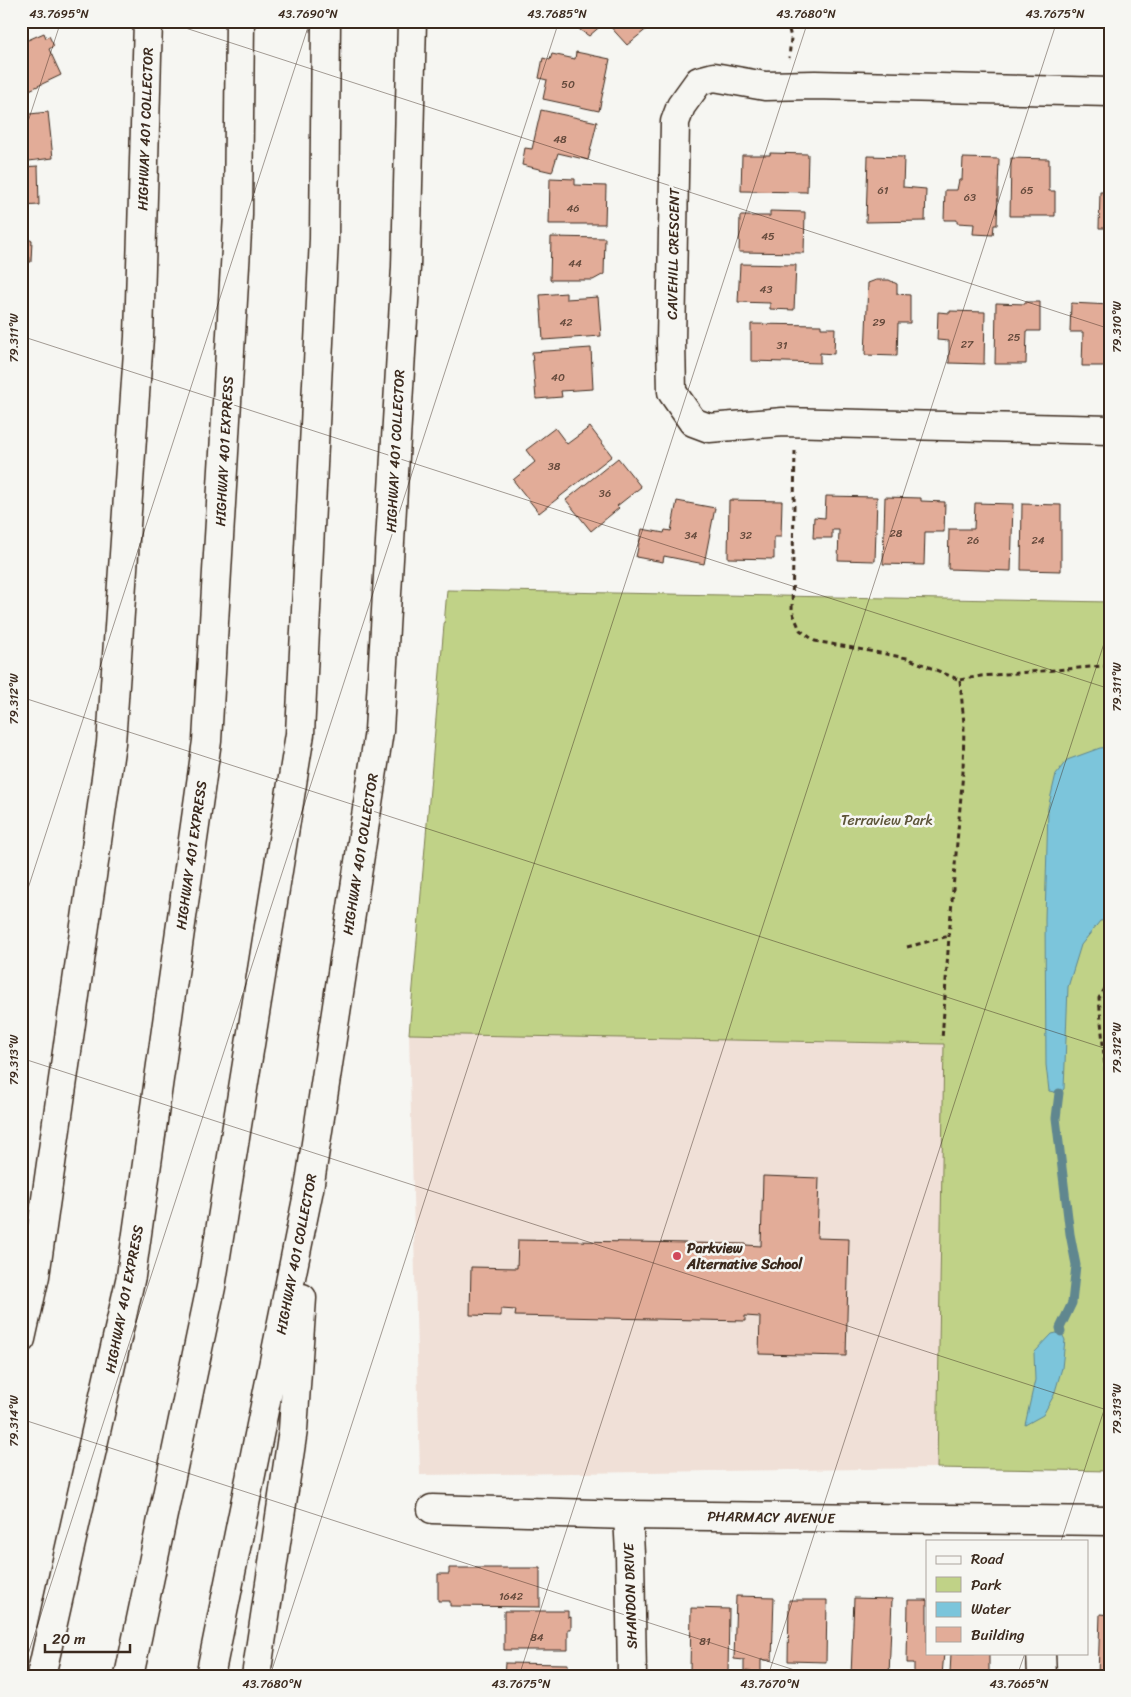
<svg xmlns="http://www.w3.org/2000/svg" width="1131" height="1697" font-family="Sriracha,sans-serif">
  <rect width="100%" height="100%" fill="#f6f6f2"/>
  <filter id="ink" filterUnits="userSpaceOnUse"><feTurbulence type="fractalNoise" baseFrequency=".02" numOctaves="2"/><feDisplacementMap in="SourceGraphic" scale="10" xChannelSelector="R" yChannelSelector="G"/><feConvolveMatrix kernelMatrix="1 2 1 2 8 2 1 2 1" color-interpolation-filters="sRGB"/></filter>
  <g filter="url(#ink)">
    <path fill="#f0e0d7" d="M409,1034L945,1044L937,1468L420,1475Z"/>
    <path fill="#c0d287" stroke="#7e7e52" d="M447,590L1110,602V1471L937,1468L944,1044L409,1034Z"/>
    <g fill="#7bc5db" stroke="#61878f">
      <path d="M1110,747V920L1100,921L1081,945L1068,987L1064,1089L1059,1093L1049,1091L1046,1065L1045,919L1048,808L1056,774L1067,760L1100,748Z"/>
      <path d="M1061,1332L1065,1340L1062,1368L1054,1395L1043,1415L1025,1425L1035,1380L1034,1353L1052,1334Z"/>
    </g>
    <g fill="none" stroke-linecap="round" stroke-linejoin="round">
      <path stroke="#61878f" stroke-width="9" d="M1059,1093L1056,1118L1070,1234L1076,1265L1072,1303L1060,1328L1061,1332"/>
    </g>
    <g fill="#e2ac98" stroke="#3b2a1e">
      <path d="M571,21H654V23L627,45L607,23L603,24L589,36L580,30Z"/>
      <path d="M1008,21H1040V24L1008,23Z"/>
      <path d="M44,33L46,38L49,36L54,46L49,49L61,75L21,94V43Z"/>
      <path d="M576,52L610,59L599,111L543,99L547,80L539,78L543,58L550,60L552,54L575,59Z"/>
      <path d="M541,110L597,122L588,160L558,153L552,172L522,165L525,148L532,149Z"/>
      <path d="M48,112L53,158L21,162V115Z"/>
      <path d="M770,153L808,154L807,192L741,191L742,155H770Z"/>
      <path d="M868,156L904,157L903,187L926,189L925,221L866,222Z"/>
      <path d="M963,158L999,159L997,225H994L993,235L973,234L974,224L957,223V220H944L945,190H957L959,180H962Z"/>
      <path d="M1011,158L1049,159V191H1055V216H1010Z"/>
      <path d="M1105,163H1110V228H1099L1100,192H1105Z"/>
      <path d="M38,166L39,205L21,206V167Z"/>
      <path d="M550,178L575,179V185L606,186L605,224H549Z"/>
      <path d="M770,211L805,212L804,253L739,252L740,216H770Z"/>
      <path d="M551,237L605,238L604,274L593,280H550Z"/>
      <path d="M21,240H32L31,262H21Z"/>
      <path d="M740,264L796,265L794,310L770,309V303L738,302Z"/>
      <path d="M876,280H889L897,284V294L910,295V323H898L897,356L865,355L868,283Z"/>
      <path d="M566,293V299L598,297L601,336L543,340L540,295Z"/>
      <path d="M1025,302H1040V331H1027L1026,364H995L996,303L1025,304Z"/>
      <path d="M1071,303L1110,305V366H1082L1083,332H1070Z"/>
      <path d="M950,311L985,312L984,364L949,363V341L937,340L938,312L950,313Z"/>
      <path d="M751,324L821,325V328H835L834,354L820,353V363L751,361Z"/>
      <path d="M591,348L593,389L561,391L562,397L536,399L532,352Z"/>
      <path d="M590,427L612,456L539,513L513,480L535,462L526,450L555,428L567,444Z"/>
      <path d="M618,458L641,487L617,506L619,508L591,531L566,500Z"/>
      <path d="M826,496L877,497L875,561L838,560L839,530H832V538H813L814,517L825,518Z"/>
      <path d="M885,497L921,498V501L945,502L944,532H925L924,565L883,564Z"/>
      <path d="M729,500L782,501L781,537H774V559L728,558Z"/>
      <path d="M677,501L715,508L704,564L664,556L663,562L636,557L642,529L664,533L665,530L671,531Z"/>
      <path d="M975,503L1013,504L1011,571L948,569L949,529H974Z"/>
      <path d="M1022,504L1061,505V571L1021,570Z"/>
      <path d="M1106,534H1110V564H1105Z"/>
      <path d="M763,1176L819,1178L817,1238L849,1239L846,1356L759,1354L760,1317L745,1316V1321L515,1316L516,1310L501,1309V1316L470,1315L471,1267L517,1268L518,1240L746,1244V1245L761,1246Z"/>
      <path d="M449,1568H540V1607L450,1606V1601H438V1574H449Z"/>
      <path d="M736,1596L774,1597L772,1660H761V1672L744,1671V1660L734,1659Z"/>
      <path d="M854,1598L892,1599L889,1676H851Z"/>
      <path d="M789,1600H827L826,1662L788,1661Z"/>
      <path d="M908,1600H927V1653H944L942,1675H914V1663H907Z"/>
      <path d="M691,1608L729,1609L728,1673H690Z"/>
      <path d="M504,1611H568V1618L571,1617V1629H568V1650H504Z"/>
      <path d="M1100,1614L1110,1615V1676H1098Z"/>
      <path d="M951,1653H989V1674H950Z"/>
      <path d="M505,1663L568,1664V1676H504Z"/>
    </g>
    <g fill="none" stroke-linecap="round" stroke-linejoin="round">
      <g stroke="#3b2a1e" stroke-width="31">
        <g id="minor">
          <path d="M1110,92L815,85L765,86L714,77L699,81L681,106L675,122L671,342L672,392L693,422L709,428L783,422L1110,430"/>
          <path d="M432,1509L628,1515L1110,1521"/>
          <path d="M628,1515L630,1554L632,1676"/>
          <path d="M1041,1653L1042,1676"/>
        </g>
      </g>
      <g stroke="#3b2a1e" stroke-width="31">
        <g id="highway">
          <path d="M21,1339L35,1276L111,743L139,337L148,21"/>
          <path d="M41,1676L131,1276L207,741L238,215L240,21"/>
          <path d="M129,1676L211,1287L300,734L324,239L326,21"/>
          <path d="M210,1676L309,1189L379,731L406,267L412,21"/>
          <path d="M256,1676L293,1430L302,1298"/>
        </g>
      </g>
      <g stroke="#3b2a1e" stroke-width="3" stroke-dasharray="5 4" stroke-linecap="butt">
        <path d="M787,21L791,38L789,58"/>
        <path d="M795,451L792,611L800,630L815,641L907,658L960,680L964,724L963,772L949,936L942,1040"/>
        <path d="M960,680L981,676L1103,666L1110,667"/>
        <path d="M907,947L949,936"/>
        <path d="M1110,981L1099,998L1110,1124"/>
      </g>
      <use href="#minor" stroke="#f6f6f2" stroke-width="28"/>
      <use href="#highway" stroke="#f6f6f2" stroke-width="28"/>
    </g>
  </g>
  <path fill="none" stroke="#3b2a1e" stroke-width="1" stroke-opacity="0.45" d="M164,21L1110,329M21,143L61,21M21,336L1110,689M21,697L1110,1050M21,910L310,21M21,1058L1110,1411M21,1419L813,1676M1061,1541L1110,1392M21,1676L559,21M270,1676L808,21M519,1676L1057,21M768,1676L1110,625M1017,1676L1025,1653"/>
  <circle fill="#d1495b" stroke="#f6f6f2" stroke-width="2" cx="677" cy="1256" r="5"/>
  <g text-anchor="middle" stroke-width="5" stroke-linejoin="round" paint-order="stroke">
    <g font-size="11" fill="#654a3c">
      <text x="568" y="88">50</text>
      <text x="560" y="143">48</text>
      <text x="883" y="194">61</text>
      <text x="1027" y="194">65</text>
      <text x="970" y="201">63</text>
      <text x="573" y="212">46</text>
      <text x="768" y="240">45</text>
      <text x="575" y="267">44</text>
      <text x="766" y="293">43</text>
      <text x="566" y="326">42</text>
      <text x="879" y="326">29</text>
      <text x="1014" y="341">25</text>
      <text x="967" y="348">27</text>
      <text x="782" y="349">31</text>
      <text x="558" y="381">40</text>
      <text x="554" y="470">38</text>
      <text x="605" y="497">36</text>
      <text x="896" y="537">28</text>
      <text x="691" y="539">34</text>
      <text x="746" y="539">32</text>
      <text x="973" y="544">26</text>
      <text x="1038" y="544">24</text>
      <text x="511" y="1600">1642</text>
      <text x="537" y="1641">84</text>
      <text x="705" y="1645">81</text>
    </g>
    <g font-size="14" fill="#3b2a1e" stroke="#f6f6f2">
      <text transform="translate(145 129) rotate(-88)" y="5">HIGHWAY 401 COLLECTOR</text>
      <text transform="translate(673 254) rotate(-89)" y="5">CAVEHILL CRESCENT</text>
      <text transform="translate(224 451) rotate(-87)" y="5">HIGHWAY 401 EXPRESS</text>
      <text transform="translate(395 451) rotate(-87)" y="5">HIGHWAY 401 COLLECTOR</text>
      <text transform="translate(360 854) rotate(-81)" y="5">HIGHWAY 401 COLLECTOR</text>
      <text transform="translate(191 855) rotate(-82)" y="5">HIGHWAY 401 EXPRESS</text>
      <text transform="translate(296 1254) rotate(-79)" y="5">HIGHWAY 401 COLLECTOR</text>
      <text transform="translate(124 1299) rotate(-79)" y="5">HIGHWAY 401 EXPRESS</text>
      <text transform="translate(771 1517) rotate(1)" y="5">PHARMACY AVENUE</text>
      <text transform="translate(630 1596) rotate(-92)" y="5">SHANDON DRIVE</text>
    </g>
    <g font-size="14" fill="#5c5438" stroke="#f6f6f2">
      <text x="887" y="825">Terraview Park</text>
    </g>
    <g font-size="14" font-weight="bold" fill="#3b2a1e" stroke="#f6f6f2" text-anchor="start">
      <text x="687" y="1253">Parkview<tspan x="687" dy="16">Alternative School</tspan></text>
    </g>
  </g>
  <rect width="1131" height="1697" fill="none" stroke="#f6f6f2" stroke-width="55"/>
  <rect x="926" y="1540" width="162" height="115" fill="#f6f6f2" stroke="#aba49d"/>
  <rect x="936" y="1556" width="25" height="8" fill="#f6f6f2" stroke="#aba49d"/>
  <text x="971" y="1564" font-size="15" fill="#3b2a1e">Road</text>
  <rect x="936" y="1577" width="25" height="15" fill="#c0d287" stroke="#aba49d"/>
  <text x="971" y="1590" font-size="15" fill="#3b2a1e">Park</text>
  <rect x="936" y="1602" width="25" height="15" fill="#7bc5db" stroke="#aba49d"/>
  <text x="971" y="1614" font-size="15" fill="#3b2a1e">Water</text>
  <rect x="936" y="1627" width="25" height="15" fill="#e2ac98" stroke="#aba49d"/>
  <text x="971" y="1640" font-size="15" fill="#3b2a1e">Building</text>
  <path d="M45 1644v8h85v-8" fill="none" stroke="#3b2a1e" stroke-width="2.5"/>
  <text x="52" y="1644" font-size="15" fill="#3b2a1e" stroke="#f6f6f2" stroke-width="4" paint-order="stroke">20 m</text>
  <rect x="28" y="28" width="1076" height="1642" fill="none" stroke="#3b2a1e" stroke-width="2"/>
  <g font-size="12" text-anchor="middle" fill="#3b2a1e">
    <text x="59" y="18">43.7695°N</text>
    <text x="308" y="18">43.7690°N</text>
    <text x="557" y="18">43.7685°N</text>
    <text x="806" y="18">43.7680°N</text>
    <text x="1055" y="18">43.7675°N</text>
    <text transform="translate(1117 327) rotate(-90)" y="4">79.310°W</text>
    <text transform="translate(14 338) rotate(-90)" y="4">79.311°W</text>
    <text transform="translate(1117 687) rotate(-90)" y="4">79.311°W</text>
    <text transform="translate(14 699) rotate(-90)" y="4">79.312°W</text>
    <text transform="translate(1117 1048) rotate(-90)" y="4">79.312°W</text>
    <text transform="translate(14 1060) rotate(-90)" y="4">79.313°W</text>
    <text transform="translate(1117 1409) rotate(-90)" y="4">79.313°W</text>
    <text transform="translate(14 1421) rotate(-90)" y="4">79.314°W</text>
    <text x="272" y="1688">43.7680°N</text>
    <text x="521" y="1688">43.7675°N</text>
    <text x="770" y="1688">43.7670°N</text>
    <text x="1019" y="1688">43.7665°N</text>
  </g>
</svg>
